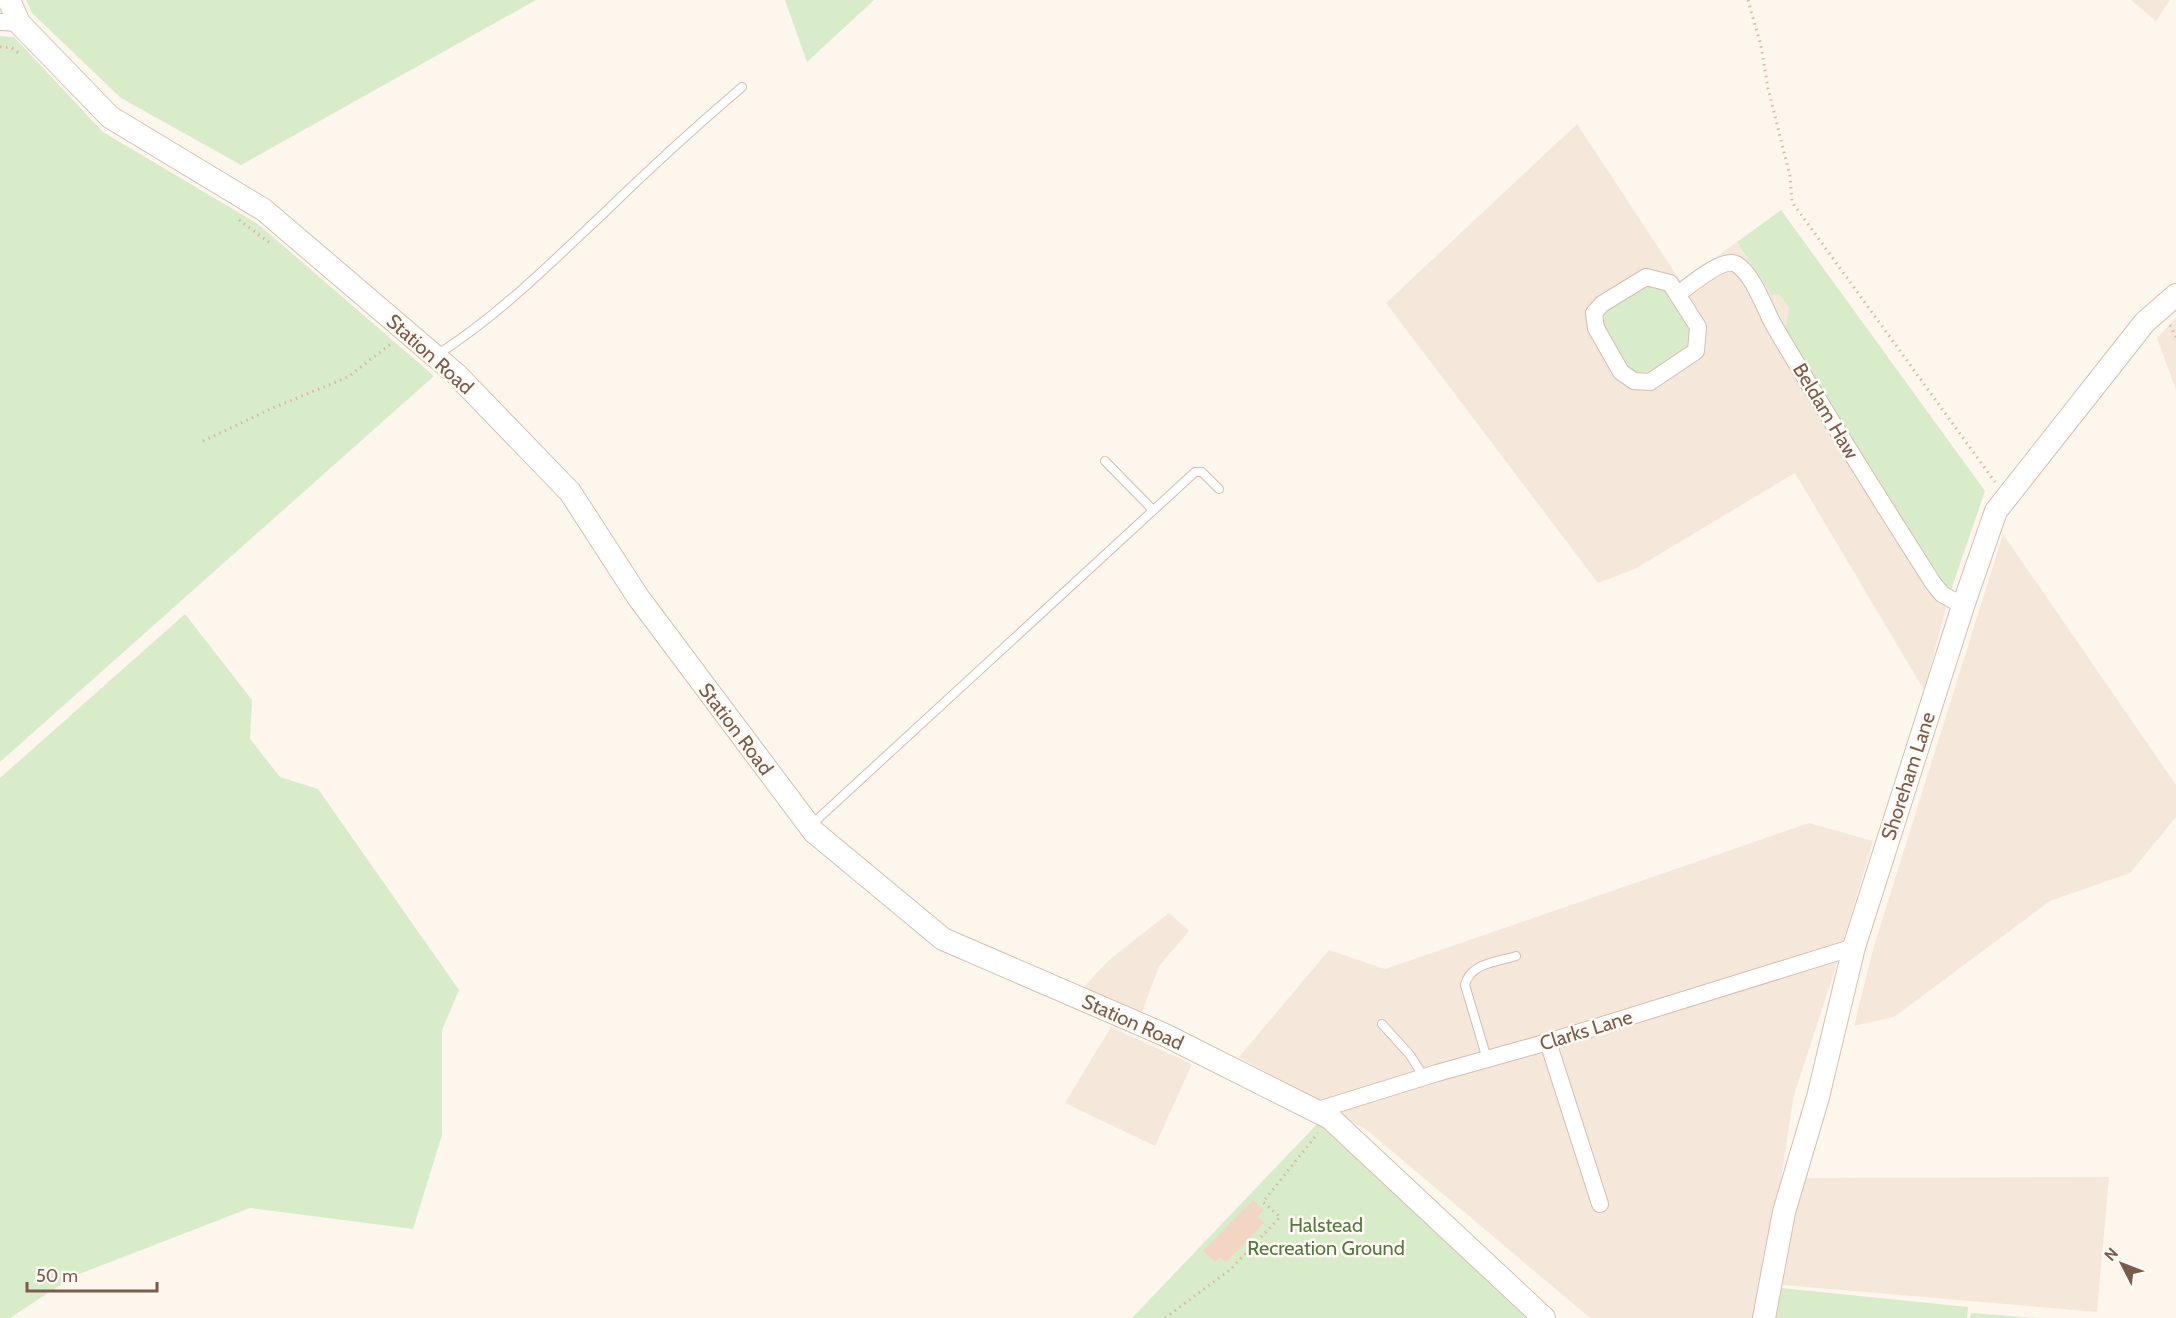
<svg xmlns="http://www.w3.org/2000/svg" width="2176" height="1318" font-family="Cabin,sans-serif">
  <rect width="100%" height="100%" fill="#fdf6ec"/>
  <g fill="#f5e8da">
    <path d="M2131,0H2170L2156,21Z"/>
    <path d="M1577,124L1681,282L1737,242L1772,294H1779L1790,308L1785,335L1950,593L1924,690L1795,473L1635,569L1598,583L1386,303Z"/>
    <path d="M2176,318V390L2157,338Z"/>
    <path d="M2003,534L2176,785V817L2130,873L2050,901L1894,1017L1854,1026L1874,946Z"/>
    <path d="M1809,823L1873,841L1831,982L1794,1095L1781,1178L2109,1177L2097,1312L1760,1283L1753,1318H1590L1368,1131L1239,1057L1329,950L1385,969Z"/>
    <path d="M1169,913L1189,931L1159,966L1142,1012L1081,990L1109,960Z"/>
    <path d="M1111,1027L1192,1064L1155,1146L1065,1103Z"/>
  </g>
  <g fill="#d8ecc9">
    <path d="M26,0H536L241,165L121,98L32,13Z"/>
    <path d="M785,0H874L807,62Z"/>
    <path d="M0,36L14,37L103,132L258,224L434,376L0,762Z"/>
    <path d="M1781,210L1985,491L1950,593L1785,334L1789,308L1779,294L1772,295L1737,242Z"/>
    <path d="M1645,284L1667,288L1690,332C1689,336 1688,341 1686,346C1679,362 1652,370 1637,373L1629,368L1607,335L1603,324L1607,308Z"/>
    <path d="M185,614L252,700L250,739L280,777L318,789L459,990L442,1030V1135L413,1229L250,1208L74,1276L10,1318H0V778Z"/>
    <path d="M1319,1122L1540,1318H1132Z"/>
    <path d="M1781,1288L1968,1307L1967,1318H1775Z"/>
    <path d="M1971,1313L2037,1318H1970Z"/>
  </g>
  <path fill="#f3d5c3" d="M1253,1200L1264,1210L1257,1217L1264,1223L1226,1262L1220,1257L1215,1262L1203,1251Z"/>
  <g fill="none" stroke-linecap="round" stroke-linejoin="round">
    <g stroke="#d1beb0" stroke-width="10">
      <g id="lane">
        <path d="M435,356C497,317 550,264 603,214C648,170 694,128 742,87"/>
        <path d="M1105,461L1153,510"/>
        <path d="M810,826L1195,472H1202L1219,489"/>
        <path d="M1382,1024L1410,1055L1424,1077"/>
        <path d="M1487,1059L1465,985C1470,963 1497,962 1516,956"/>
      </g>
    </g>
    <g stroke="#d1beb0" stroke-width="18">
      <g id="street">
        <path d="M0,22L19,23"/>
        <path d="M1646,277L1670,283L1698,327L1696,351L1650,382L1634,381L1621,372L1596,328L1594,313L1602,304Z"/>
        <path d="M1678,294C1689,286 1723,257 1736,264C1752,273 1764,306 1772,322C1823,410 1878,496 1933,583L1942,594L1963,606"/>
        <path d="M1548,1042L1600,1204"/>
        <path d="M1318,1110L1437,1073L1548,1042L1854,947"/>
      </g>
    </g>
    <g stroke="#d6c0b0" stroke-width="24">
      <g id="secondary">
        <path d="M9,0L19,23L110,117L264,210L456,374L570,492L638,597L814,832L943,939L1165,1035L1330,1118L1544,1318"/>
        <path d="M1764,1318L1784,1212L1818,1097L1854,947L1963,606L1996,511L2145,322L2176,295"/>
      </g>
    </g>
    <g stroke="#d9b8a5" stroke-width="3" stroke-dasharray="1.5 4.5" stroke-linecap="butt">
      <path d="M1748,0L1761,46L1768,88L1790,176L1792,202L1995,482"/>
      <path d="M0,47L12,48L21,55"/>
      <path d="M239,220L270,243"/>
      <path d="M2170,325L2176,337"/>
      <path d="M203,441L275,407L348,377L392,343"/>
      <path d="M1165,1318L1231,1269L1280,1217L1263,1202L1318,1133"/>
    </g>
    <use href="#lane" stroke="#fff" stroke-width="8"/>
    <use href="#street" stroke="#fff" stroke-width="16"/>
    <use href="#secondary" stroke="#fff" stroke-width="22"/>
  </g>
  <g text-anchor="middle" stroke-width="5" stroke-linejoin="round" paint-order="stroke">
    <g font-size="20" fill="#7a5c4d" stroke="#fffaf3">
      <text transform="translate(430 354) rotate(42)" y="7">Station Road</text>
      <text transform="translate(1826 411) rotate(59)" y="7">Beldam Haw</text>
      <text transform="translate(736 729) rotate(53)" y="7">Station Road</text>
      <text transform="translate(1908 776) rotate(-72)" y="7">Shoreham Lane</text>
      <text transform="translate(1133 1022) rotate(24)" y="7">Station Road</text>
      <text transform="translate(1586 1030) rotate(-17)" y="7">Clarks Lane</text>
    </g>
    <g font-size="20" fill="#537a41" stroke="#fffaf3">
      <text x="1326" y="1232">Halstead<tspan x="1326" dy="23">Recreation Ground</tspan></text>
    </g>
  </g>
  <g transform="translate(2122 1264) rotate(312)" stroke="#fffaf3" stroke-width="4.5" paint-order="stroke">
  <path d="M0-4.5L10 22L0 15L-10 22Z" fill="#7a5c4d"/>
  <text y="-9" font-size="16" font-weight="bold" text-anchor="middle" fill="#7a5c4d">N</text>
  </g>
  <path d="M27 1282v9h130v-9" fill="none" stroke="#7a5c4d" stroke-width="3"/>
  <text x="36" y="1282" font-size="18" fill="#7a5c4d" stroke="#fffaf3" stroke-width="4.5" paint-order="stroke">50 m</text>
</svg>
